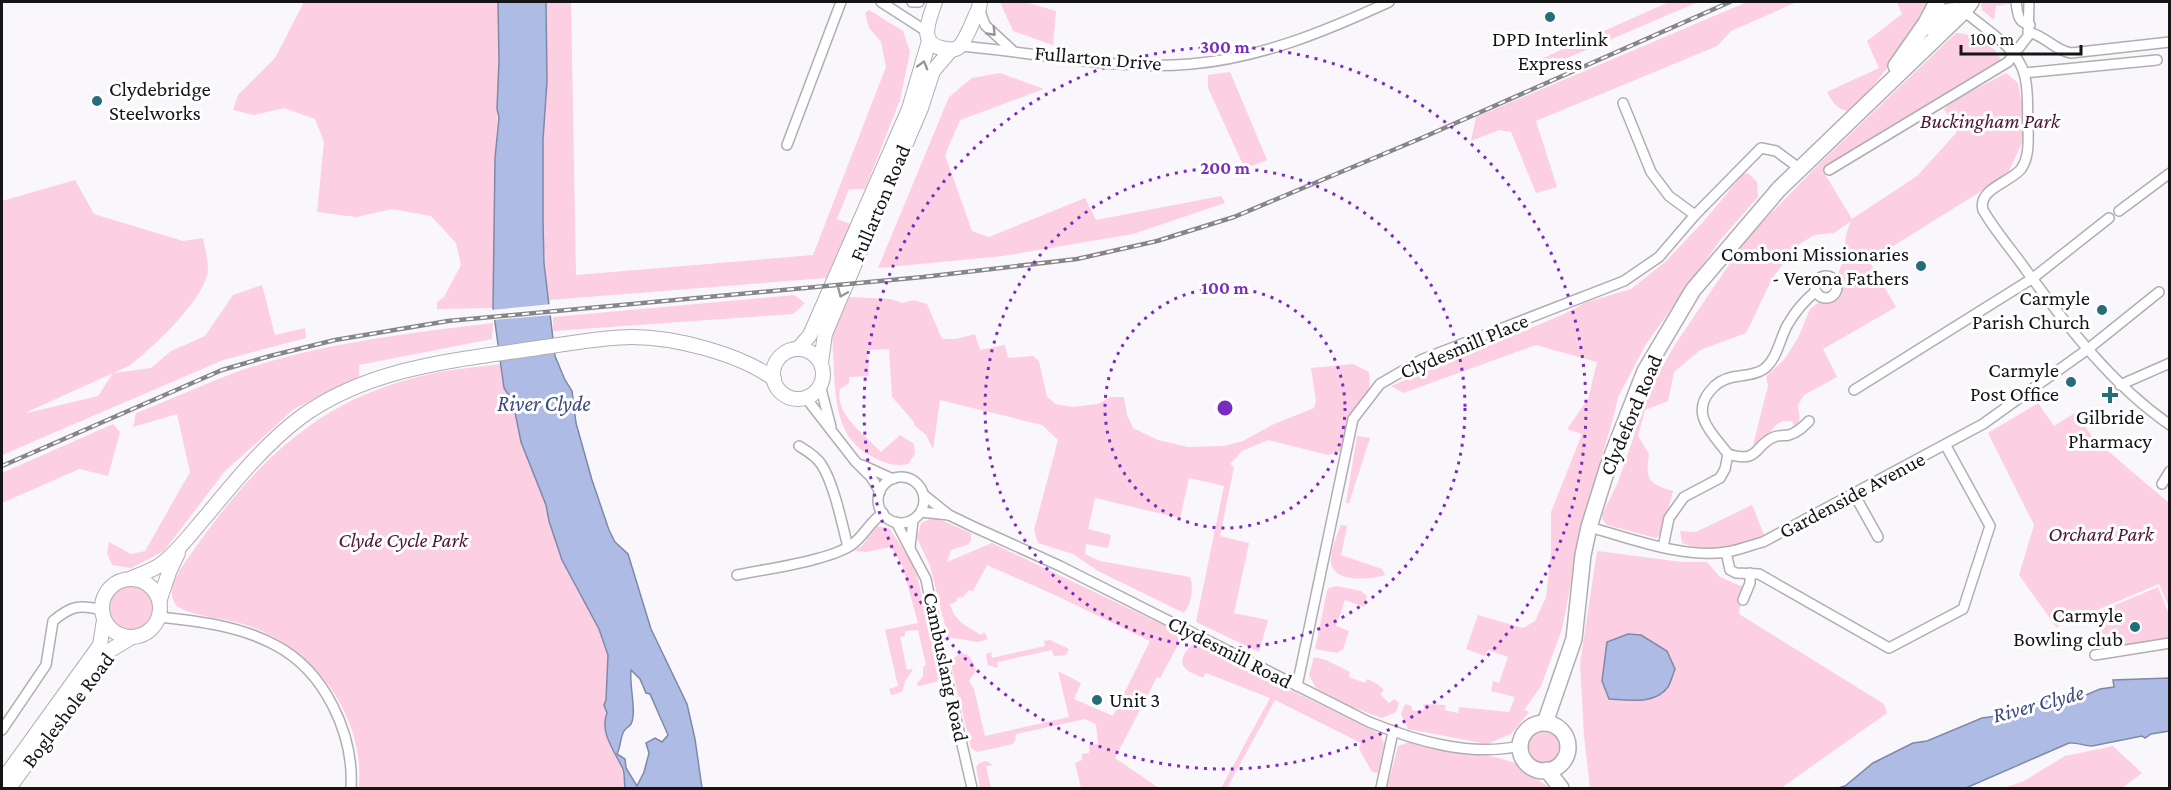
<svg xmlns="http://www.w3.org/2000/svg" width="2171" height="790" font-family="'Crimson Pro',serif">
  <rect width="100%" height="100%" fill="#f9f7fb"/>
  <g fill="#fccfe3" fill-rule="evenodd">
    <path d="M304,2H498C503,49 498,109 495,157C492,207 496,258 493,308L437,309V302L444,297L461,265L456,243L431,216L392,209L356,217L317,212L324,142L315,119L284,108L254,115L233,110L238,95L275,58Z"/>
    <path d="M546,2H571L576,275L813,255L886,67L881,42L869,28L865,13L869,10L903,31L910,52L900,100L865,189H849L837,219L851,224L826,278L549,300C542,247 541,193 543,139C545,93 548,48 546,2Z"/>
    <path d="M1000,2H1025L1056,11L1053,45L1013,31Z"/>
    <path d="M1669,2H1698L1546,67L1541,59Z"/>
    <path d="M1747,2H1797L1731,31L1717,46L1536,121L1557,187L1536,193L1511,132L1499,130L1471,141L1476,117Z"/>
    <path d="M1897,2H1928C1910,43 1880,77 1852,112C1838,110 1834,105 1827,92L1879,68L1867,41L1902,14Z"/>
    <path d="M1981,2H2013L2014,3L1996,6L1994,20L1982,10Z"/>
    <path d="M1956,33C1974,34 1997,45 2002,63L1823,171L1852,219L1917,176L1957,132L1944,109L1955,100L2006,73L2018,83L2025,122L2022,143L2007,175L1869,261L1896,307L1823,349L1837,377L1804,395L1798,405C1798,414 1803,421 1794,426L1792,421H1782L1776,425L1767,435L1753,445L1768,386L1766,376L1784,360L1798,338L1810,309L1819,302H1833L1842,295V283L1837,275C1847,258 1842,238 1851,221L1834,233L1814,235L1795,247L1772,279L1746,333L1700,350L1674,372L1668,401L1645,410L1638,436L1649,454C1645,480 1649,484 1673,491L1662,533L1656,538L1607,525L1602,519L1603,513L1618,482L1633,439L1639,417L1650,389L1674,346L1747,238L1820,163Z"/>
    <path d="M1230,72L1267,160L1245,169L1208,88V75Z"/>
    <path d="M1000,73L1044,89L960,120L945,155L972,231L989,237L1085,198L1096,220L1221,196L1225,203L1133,234L1003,256L878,268L949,97L972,78Z"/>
    <path d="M1744,173L1749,174L1757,182L1758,197L1721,239L1646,344L1618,397L1611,426L1584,514L1562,629L1541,686L1524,710L1529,712L1511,734L1487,744L1408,729L1401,714L1405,704L1411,706L1413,711L1425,710L1423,704L1446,705L1444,710L1458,713L1459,707L1509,712L1515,697L1491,691L1493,681L1499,683L1508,657L1488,650L1485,656L1466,649L1478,615L1523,628L1535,621L1546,597L1551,552V512L1582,434L1567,429L1588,399L1597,362L1536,345L1403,393L1391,386L1564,314L1587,302L1631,289L1665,262L1703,222Z"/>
    <path d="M75,180L94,214L183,241L203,238C205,248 208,260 208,270C205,299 153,348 130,365C125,368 118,370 114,373L151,368L171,351L205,336L233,295L262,285L275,335L305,328L306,338L223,360L2,455V201ZM113,373L98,396L27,413V412Z"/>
    <path d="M794,295L805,303L793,314L553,331V317Z"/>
    <path d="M850,297L891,299L902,303L914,300L927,304L942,339H956L975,334L980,350L1005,345L1008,358L1033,356L1039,361L1047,397L1056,404L1072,407L1098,404L1110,397H1124L1127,415L1133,428L1158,440L1188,447L1223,446L1243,441L1272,425L1314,408L1316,401L1311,368L1353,364L1369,372L1370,391L1351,419L1341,451L1328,455L1268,440L1242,451L1230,464L1234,467L1220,536L1249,543L1234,613L1268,620L1259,652L1196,622L1224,486L1189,478L1180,518L1095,498L1088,529L1111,535L1108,548L1086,544L1085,554L1100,561L1190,577C1194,588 1191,604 1184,613L1098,571L1073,554L1038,543L1034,530L1058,440L1042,425L940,400L933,449L926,435L914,425V422L892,397L889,349L868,350L869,376L849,377V383L840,389C834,414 866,436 881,452L900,435L914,444L915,454L908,464C895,467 884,463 873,457C839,441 836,406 834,373C834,361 832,348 833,336C835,322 843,309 850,297Z"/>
    <path d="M493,323L492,339L359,365V377L294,409L225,471L164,551L131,568L112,565L107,553L109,542L131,554L145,551L190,472L177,414L133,427L136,413C172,399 206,383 242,370C323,343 409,333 493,323Z"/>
    <path d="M501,364L504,388L513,402L521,442L546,505L549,521L562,560L599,629L608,655L606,700C604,707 606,708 607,714C608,720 605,726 607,733C613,755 624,764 625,788H359C359,778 360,767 358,756C350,697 304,645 249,626C226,618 199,618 178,607C161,590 183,566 193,551C250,470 311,405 410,379C440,370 470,368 501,364Z"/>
    <path d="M2038,403L2054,426L2075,413L2095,440L2169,503V608L2159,584L2056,627L2019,575L2034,525L1988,433Z"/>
    <path d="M113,424L120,432L108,476L79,469L2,503V473Z"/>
    <path d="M1357,436L1370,438L1349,503H1346Z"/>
    <path d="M1752,505L1765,537C1740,545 1707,554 1682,543L1680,531L1696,532Z"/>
    <path d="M932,518L941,520L971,533V540L969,544L951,550L947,562L992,543L1178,632L1181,638L1179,643L1160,678L1157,677L1115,758L1159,788H1081L1075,763L1082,760V754L1089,753V745L1098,744L1096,724L1085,719L1016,734L1015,741L1013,744L977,752L971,748L952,669V660L960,653C972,654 972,661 976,670L969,681L974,689L985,736L1069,717L1058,671L1081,683L1074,699L1113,716L1150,641L1057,596L987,565L973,591L969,590L963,597L957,598L956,602L950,604C954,621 967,626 981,635L984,632L988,639L978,642L948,637L930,566L917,538L921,523Z"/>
    <path d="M1341,525L1347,526L1341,555L1382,569L1385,575C1369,580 1328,584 1331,557C1332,546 1337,535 1341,525Z"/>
    <path d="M877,526L889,528L909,558L917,575L940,676L938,681L920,686L916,685L923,676V667L926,665L918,630L905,631V636L900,637L907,670L913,669C912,672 909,675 907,678C900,690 909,691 891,695L889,689L898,686L885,630L918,623L902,565L891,547L866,552L854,551L862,546Z"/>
    <path d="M1597,551L1682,562H1707L1720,577L1743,587L1739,614L1884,704L1887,713L1781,788H1590L1584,736L1580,664Z"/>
    <circle cx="133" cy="609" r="24"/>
    <path d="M1337,586L1361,591L1367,596L1364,607L1345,600L1336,626L1349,631L1343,649L1337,653L1315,649L1327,591L1329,588Z"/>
    <path d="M2158,587L2169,614V640L2110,650L2094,614Z"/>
    <path d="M1050,640L1069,649L1066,655L1054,656L1052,650L997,662L998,668L988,665L986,654L991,652L992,658L1045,646L1044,641Z"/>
    <path d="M1195,643L1380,734L1384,744L1378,773L1372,772L1359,749L1361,743L1275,700L1227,788H1221L1270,698L1206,673L1203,678C1198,675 1189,673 1185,668C1177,660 1188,647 1195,643Z"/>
    <path d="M1314,657L1326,660L1350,672L1349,677L1365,683L1367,679L1376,683L1384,690L1380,694L1389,703L1394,699L1399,703L1396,712L1382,718L1349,706L1316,688L1309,675Z"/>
    <circle cx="1544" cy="747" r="16"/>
    <path d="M1412,741L1499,758L1515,763L1550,788H1387L1398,746Z"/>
    <path d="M2113,746L2142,773L2122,788H2004L2024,781L2065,756Z"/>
    <path d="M986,761L993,765L986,766L991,788H980L976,767L979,763Z"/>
  </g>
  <g fill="#adbbe5" stroke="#7f89a7" stroke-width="1.5" fill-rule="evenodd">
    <path d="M498,2H546L547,81L543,140V221L544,263L555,356L565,380L572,391L576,423L592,480L609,530L615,542L628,554L651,629L687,704L695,739L702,788H625C624,782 625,775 623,769C615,752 599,732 607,713L604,705L606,700L608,655L599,629L562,560L549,521L546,505L521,442L513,402L504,388L493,308L495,158L499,117L497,109L499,61ZM631,670L640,679L646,693L650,694L668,735L662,742L655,738L646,743L649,753L644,772L637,786L626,768L625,759L617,754C621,746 620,738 624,731C626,728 629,727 631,724C637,713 629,684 631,670Z"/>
    <path d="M1628,634L1641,635L1667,651L1675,669C1673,674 1671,682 1668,687C1655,705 1628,700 1609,699L1602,681L1607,642Z"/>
    <path d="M2169,678V731L2151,734L2145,738L2142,736L2092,746C2083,746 2078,742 2069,743L1966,788H1838L1845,786L1873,763L1913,743L1927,741L1982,718L1997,716L2035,702L2046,701L2065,695H2086L2100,689L2114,687L2113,680Z"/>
  </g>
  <path fill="#f9f7fb" d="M552,304L553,315L493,320L491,310Z"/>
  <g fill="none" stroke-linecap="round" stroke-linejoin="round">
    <g stroke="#b0aeb2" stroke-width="12">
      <g id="street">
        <path d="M881,2L926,31"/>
        <path d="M912,2H919"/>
        <path d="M2016,2C2018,14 2017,22 2030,25"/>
        <path d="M979,8L985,25L1012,50"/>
        <path d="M1964,11C1984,29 2016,46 2024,73C2029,89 2027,108 2028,124C2028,138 2030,157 2021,169C2011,182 1977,189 1983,210C1995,231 2012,250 2026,270C2068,327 2111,384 2170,425"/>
        <path d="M2029,32C2047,37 2054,50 2071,53L2170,42"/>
        <path d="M960,46C1036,52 1114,71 1191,64C1261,58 1326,31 1389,2"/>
        <path d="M2024,73L2157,60"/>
        <path d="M1623,103L1651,172L1669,196L1695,215"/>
        <path d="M787,145L841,2"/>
        <path d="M1829,170L2008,62L2028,36L2029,2"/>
        <path d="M2119,211L2170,173"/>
        <circle cx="1826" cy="287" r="11"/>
        <path d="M820,385L831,427"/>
        <path d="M2120,385L2170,363"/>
        <path d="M1854,390L2033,278L2109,218"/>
        <path d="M806,398L855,461L871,477L880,492"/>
        <path d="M799,446C807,451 816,456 821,464C834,483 842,524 848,547"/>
        <path d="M1728,454C1760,464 1754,445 1774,437C1779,435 1784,436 1789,435C1797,433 1803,427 1809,421"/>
        <path d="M862,465L893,479"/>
        <circle cx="901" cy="500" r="23"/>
        <path d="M2162,484L2170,471"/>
        <path d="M1854,494L1878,537"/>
        <path d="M924,495L949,515L974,527L1060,566L1369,722C1416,741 1470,757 1520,746"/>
        <path d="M921,512L949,515"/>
        <path d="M896,522L926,579L940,648L972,788"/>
        <path d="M1589,527C1630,538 1684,559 1727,552C1739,550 1751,545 1763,542L1983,424L2088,349L2159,292"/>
        <path d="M910,547L913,520"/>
        <path d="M1663,547L1669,518L1684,497L1720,478L1725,469L1728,454C1713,434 1690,415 1710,391C1716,383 1723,379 1733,377C1743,375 1756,375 1764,369C1778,358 1780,337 1788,324C1795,312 1804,301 1815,292"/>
        <path d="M1726,552L1730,570L1736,573L1759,574L1889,648L1963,609L1990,526L1946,446"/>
        <path d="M737,575C766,569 826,561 850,546C865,536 868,523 883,513"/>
        <path d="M1743,600L1750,583V573"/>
        <path d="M159,617C198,621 240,626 275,645C325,671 354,734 351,788"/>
        <path d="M2095,655L2170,643"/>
        <path d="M1297,686L1353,419L1380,384L1423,359L1624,281L1659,257L1695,215L1761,148L1776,151L1799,168"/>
        <path d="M2,730L46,665L53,621C71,606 79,604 102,610"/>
        <path d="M1381,788L1393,732"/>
      </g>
    </g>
    <g stroke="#b0aeb2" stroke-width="16">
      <g id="secondary">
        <path d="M935,2C929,20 916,46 947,49C951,50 956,50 960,46C967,38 974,18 979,8L980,2"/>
        <path d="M798,349L810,335L909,109L929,41"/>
        <circle cx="798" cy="374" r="25"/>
        <path d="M821,362L825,334L921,108L933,71L951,50"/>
        <path d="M132,578C142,574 156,569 164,562C180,549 193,531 207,515C236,480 264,445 301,417C370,367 456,360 538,348C569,344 601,337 632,337C675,337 740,354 774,379"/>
        <circle cx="131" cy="608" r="29"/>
        <path d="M160,599L169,572L178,553"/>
        <path d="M2,781L100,645L104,620"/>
        <path d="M9,788L109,651L132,637"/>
      </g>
    </g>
    <g stroke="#b0aeb2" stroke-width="18">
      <g id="primary">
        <path d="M1928,27C1937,13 1948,9 1964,11"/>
        <path d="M1896,66L1926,23L1937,2"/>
        <path d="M1545,723L1574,639L1583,555L1589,527L1608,466L1645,371L1693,290L1779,189L1964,11L1971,2"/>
        <circle cx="1544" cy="747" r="24"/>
        <path d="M1547,770L1561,788"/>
      </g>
    </g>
    <use href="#street" stroke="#fff" stroke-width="9"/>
    <use href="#secondary" stroke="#fff" stroke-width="14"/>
    <use href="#primary" stroke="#fff" stroke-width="15"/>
    <g stroke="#868587" stroke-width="4.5">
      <path id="rail" d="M2,466L222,370L270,356L335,340L448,321L923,277L1077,259L1157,241L1234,217L1424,137L1730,2"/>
    </g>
    <use href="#rail" stroke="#fff" stroke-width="2" stroke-dasharray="7" stroke-linecap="butt"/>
  </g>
  <defs><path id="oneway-chevron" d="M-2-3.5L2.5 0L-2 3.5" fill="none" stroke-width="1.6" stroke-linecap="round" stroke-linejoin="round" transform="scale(1.5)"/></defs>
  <g stroke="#969696">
    <use href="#oneway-chevron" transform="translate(992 32) rotate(46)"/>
    <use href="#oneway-chevron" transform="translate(923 65) rotate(-74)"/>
    <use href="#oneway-chevron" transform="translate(842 293) rotate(113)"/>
  </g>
  <g fill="none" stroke="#7b2cbf" stroke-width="3" stroke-dasharray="3 6">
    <circle cx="1225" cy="408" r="120"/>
    <circle cx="1225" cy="408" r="240"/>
    <circle cx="1225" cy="408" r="361"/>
  </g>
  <g fill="#256d7a" stroke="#fff" stroke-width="2">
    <circle cx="1550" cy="17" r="6"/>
    <circle cx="97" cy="101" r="6"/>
    <circle cx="1921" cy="266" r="6"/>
    <circle cx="2102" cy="310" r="6"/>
    <circle cx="2071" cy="382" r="6"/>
    <path d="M2107 386h6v6h6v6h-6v6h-6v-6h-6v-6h6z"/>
    <circle cx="2135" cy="627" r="6"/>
    <circle cx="1097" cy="700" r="6"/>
  </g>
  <g text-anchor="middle" stroke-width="6" stroke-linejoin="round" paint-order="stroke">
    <g font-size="21" fill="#151516" stroke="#fff" text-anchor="end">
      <text x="1550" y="46" text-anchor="middle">DPD Interlink<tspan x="1550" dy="24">Express</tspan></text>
      <text x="109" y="96" text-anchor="start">Clydebridge<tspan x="109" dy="24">Steelworks</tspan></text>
      <text x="1909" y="261">Comboni Missionaries<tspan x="1909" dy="24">- Verona Fathers</tspan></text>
      <text x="2090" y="305">Carmyle<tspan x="2090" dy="24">Parish Church</tspan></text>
      <text x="2059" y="377">Carmyle<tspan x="2059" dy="24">Post Office</tspan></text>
      <text x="2110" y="424" text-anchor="middle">Gilbride<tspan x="2110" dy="24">Pharmacy</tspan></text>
      <text x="2123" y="622">Carmyle<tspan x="2123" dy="24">Bowling club</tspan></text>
      <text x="1109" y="707" text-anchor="start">Unit 3</text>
    </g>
    <g font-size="21" fill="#151516" stroke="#fff">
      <text transform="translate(1098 58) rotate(5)" y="7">Fullarton Drive</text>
      <text transform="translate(880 203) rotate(-67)" y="7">Fullarton Road</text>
      <text transform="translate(1464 346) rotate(-23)" y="7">Clydesmill Place</text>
      <text transform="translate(1631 415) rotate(-67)" y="7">Clydeford Road</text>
      <text transform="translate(1852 495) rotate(-28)" y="7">Gardenside Avenue</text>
      <text transform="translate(1230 652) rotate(27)" y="7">Clydesmill Road</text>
      <text transform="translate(946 667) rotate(78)" y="7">Cambuslang Road</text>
      <text transform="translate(68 710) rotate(-53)" y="7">Bogleshole Road</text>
    </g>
    <g font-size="21" font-style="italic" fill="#4e1636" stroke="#fff">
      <text x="1990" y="128">Buckingham Park</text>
      <text x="2101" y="541">Orchard Park</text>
      <text x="403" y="547">Clyde Cycle Park</text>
    </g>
    <g font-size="22" font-style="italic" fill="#3a497f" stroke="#fff">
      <text x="544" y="411">River Clyde</text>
      <text transform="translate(2038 703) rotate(-15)" y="8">River Clyde</text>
    </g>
  </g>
  <circle cx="1225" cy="408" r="9" fill="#7b2cbf" stroke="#fff" stroke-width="3"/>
  <g font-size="18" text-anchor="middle" font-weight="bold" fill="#7b2cbf" stroke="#fff" stroke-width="6" stroke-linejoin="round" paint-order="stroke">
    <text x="1225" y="53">300 m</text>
    <text x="1225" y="174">200 m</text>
    <text x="1225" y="294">100 m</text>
  </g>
  <rect width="2171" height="790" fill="none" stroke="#151516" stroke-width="6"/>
  <path d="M1961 45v9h120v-9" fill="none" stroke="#151516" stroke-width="3"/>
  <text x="1970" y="45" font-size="18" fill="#151516" stroke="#ffffff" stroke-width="4.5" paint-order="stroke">100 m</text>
</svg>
